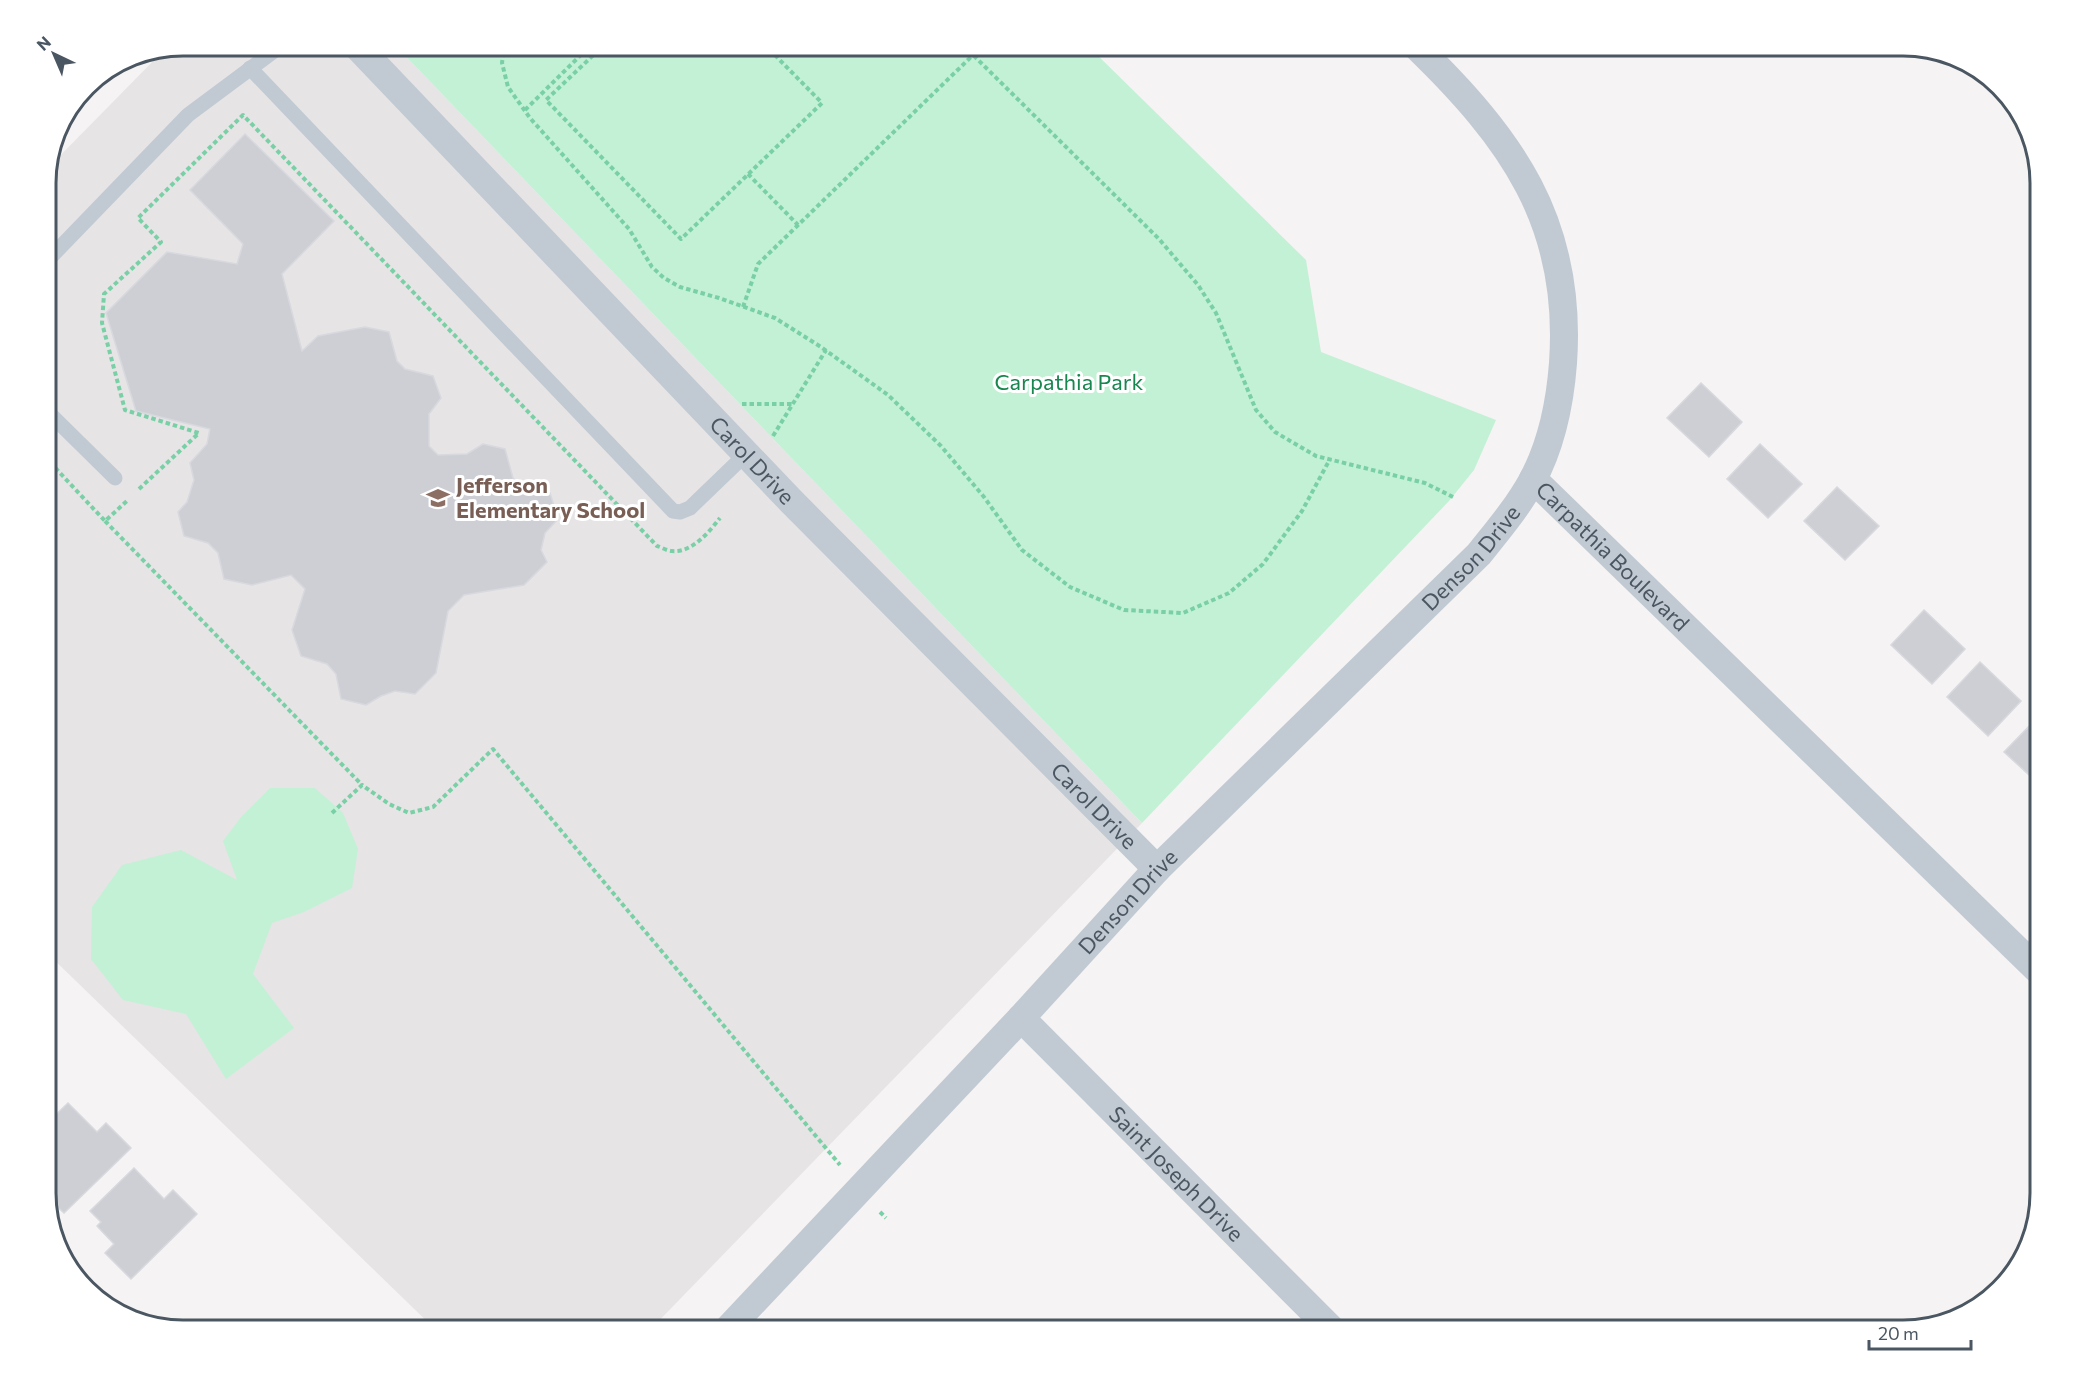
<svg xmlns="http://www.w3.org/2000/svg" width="2085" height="1376" font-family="Commissioner,sans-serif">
  <rect width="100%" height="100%" fill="#f5f3f3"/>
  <path fill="#e6e4e5" d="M182,45H395L1142,823L649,1331H437L45,951V173L46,170L166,48Z"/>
  <g fill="#c3f1d5">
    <path d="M395,45H1087L1306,260L1321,352L1496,420L1474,470L1449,501L1142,823Z"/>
    <path d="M270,788H315L343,813L358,849L352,888L304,912L272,923L253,974L294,1028L226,1079L186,1014L123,1000L91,959L92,907L122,865L181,850L237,880L223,841L241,817Z"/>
  </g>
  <g fill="#cdcfd5" stroke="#d7d9de" stroke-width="1.5">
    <path d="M245,134L334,221L282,274L302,351L318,336L365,327L389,332L397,361L405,369L433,376L441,398L429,414V446L438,455L467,454L483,444L505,449L513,478L521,486L550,493L558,519L545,533L541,550L547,562L524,585L464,595L448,611L436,673L415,694L395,691L381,696L366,705L341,699L336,674L327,664L301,656L292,630L305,589L291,575L252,585L224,579L218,553L208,543L184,536L178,512L187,502L194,480L190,463L207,444L210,429L136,411L106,313L167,252L237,264L243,244L190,190Z"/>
    <path d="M1701,383L1742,422L1709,457L1667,418Z"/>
    <path d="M1760,444L1802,484L1768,518L1727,479Z"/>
    <path d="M1837,487L1879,526L1845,560L1804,521Z"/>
    <path d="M1924,610L1965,649L1932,684L1891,645Z"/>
    <path d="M1980,662L2021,701L1988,736L1947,697Z"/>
    <path d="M2038,717L2040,720V785L2004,752Z"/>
    <path d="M68,1103L97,1132L106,1123L131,1148L64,1213L45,1195V1125Z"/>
    <path d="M134,1168L164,1199L173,1190L197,1214L131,1279L105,1253L114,1244L97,1226L101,1222L90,1211Z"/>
  </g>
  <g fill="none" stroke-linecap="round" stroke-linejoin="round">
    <g stroke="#7ad0a6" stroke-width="4" stroke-dasharray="4.5 3" stroke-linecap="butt">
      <path d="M504,45L502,63L508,87L530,118L629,229L652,267L664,278L680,287L719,298L775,318L821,347L888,395L941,446L984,497L1022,550L1070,587L1124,610L1183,613L1229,593L1263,564L1302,511L1330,459"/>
      <path d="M604,45L546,100L681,239L822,103L765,45"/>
      <path d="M963,45L1159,239L1198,285L1216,313L1256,410L1275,432L1316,456L1425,483L1455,498"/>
      <path d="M525,110L591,45"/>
      <path d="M748,174L798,225"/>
      <path d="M743,307L758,264L973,55"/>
      <path d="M742,404H792"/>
      <path d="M773,436L826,350"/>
      <path d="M45,457L105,521L127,501"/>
      <path d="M139,489L199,433L125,410L102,323L104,294L161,242L138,218L243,115L657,546C661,547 667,551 672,551C692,553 709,532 720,518"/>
      <path d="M105,521L362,785"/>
      <path d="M332,813L362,785L389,804L409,813L433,807L493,749L840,1165"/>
      <path d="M880,1212L886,1218"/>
    </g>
    <g stroke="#c1cad2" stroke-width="15">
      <path d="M250,68L673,511L680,512L690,508L746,454"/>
      <path d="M45,263L188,115L282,45"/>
      <path d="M45,409L115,478"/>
    </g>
    <g stroke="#c1cad2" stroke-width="28">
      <path id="s1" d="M356,45L791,501L1157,869"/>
      <path id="s2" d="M1533,479L2040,972"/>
      <path id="s3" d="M1021,1018L1333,1331"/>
      <path id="s4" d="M726,1331L1021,1018L1157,869L1479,554C1498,530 1517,508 1532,481C1552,444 1560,403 1563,363C1573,222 1511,138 1415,45"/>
    </g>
  </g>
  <defs>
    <g id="school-bare" transform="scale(1.8)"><path d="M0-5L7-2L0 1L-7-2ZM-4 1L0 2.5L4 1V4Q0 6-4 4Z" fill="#8d6e63" stroke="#fff" stroke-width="2.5" paint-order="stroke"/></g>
  </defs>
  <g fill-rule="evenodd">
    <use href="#school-bare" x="438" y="498"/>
  </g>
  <g text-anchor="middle" stroke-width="6" stroke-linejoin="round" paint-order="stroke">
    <g font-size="22" fill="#17864f" stroke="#fff">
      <text x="1069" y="390">Carpathia Park</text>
    </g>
    <g font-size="22" fill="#4a5661" stroke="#fff">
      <text dy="8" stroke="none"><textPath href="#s1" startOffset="574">Carol Drive</textPath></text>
      <text dy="8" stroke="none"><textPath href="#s2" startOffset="111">Carpathia Boulevard</textPath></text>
      <text dy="8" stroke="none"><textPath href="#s4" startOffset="1074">Denson Drive</textPath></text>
      <text dy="8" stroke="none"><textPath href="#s1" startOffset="1060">Carol Drive</textPath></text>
      <text dy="8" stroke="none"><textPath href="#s4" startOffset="588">Denson Drive</textPath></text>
      <text dy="8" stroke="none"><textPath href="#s3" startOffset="220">Saint Joseph Drive</textPath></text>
    </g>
    <g font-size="22" font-weight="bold" fill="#785e54" stroke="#fff" text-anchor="start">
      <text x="456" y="493">Jefferson<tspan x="456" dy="25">Elementary School</tspan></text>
    </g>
  </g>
  <path d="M0 0H2085V1376H0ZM183 56H1903A127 127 0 0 1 2030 183V1193A127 127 0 0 1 1903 1320H183A127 127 0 0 1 56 1193V183A127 127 0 0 1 183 56Z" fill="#fff" fill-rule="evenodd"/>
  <path fill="none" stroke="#4a5661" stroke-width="3" d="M183 56H1903A127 127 0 0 1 2030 183V1193A127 127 0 0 1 1903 1320H183A127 127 0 0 1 56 1193V183A127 127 0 0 1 183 56Z"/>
  <g transform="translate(54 54) rotate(316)" stroke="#ffffff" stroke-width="4.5" paint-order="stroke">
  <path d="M0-4.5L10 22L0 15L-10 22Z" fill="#4a5661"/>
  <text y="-9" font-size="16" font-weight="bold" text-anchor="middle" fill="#4a5661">N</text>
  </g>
  <path d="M1869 1340v9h102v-9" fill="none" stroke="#4a5661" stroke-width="3"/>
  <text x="1878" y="1340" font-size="18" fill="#4a5661" stroke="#ffffff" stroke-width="4.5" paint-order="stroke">20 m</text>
</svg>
